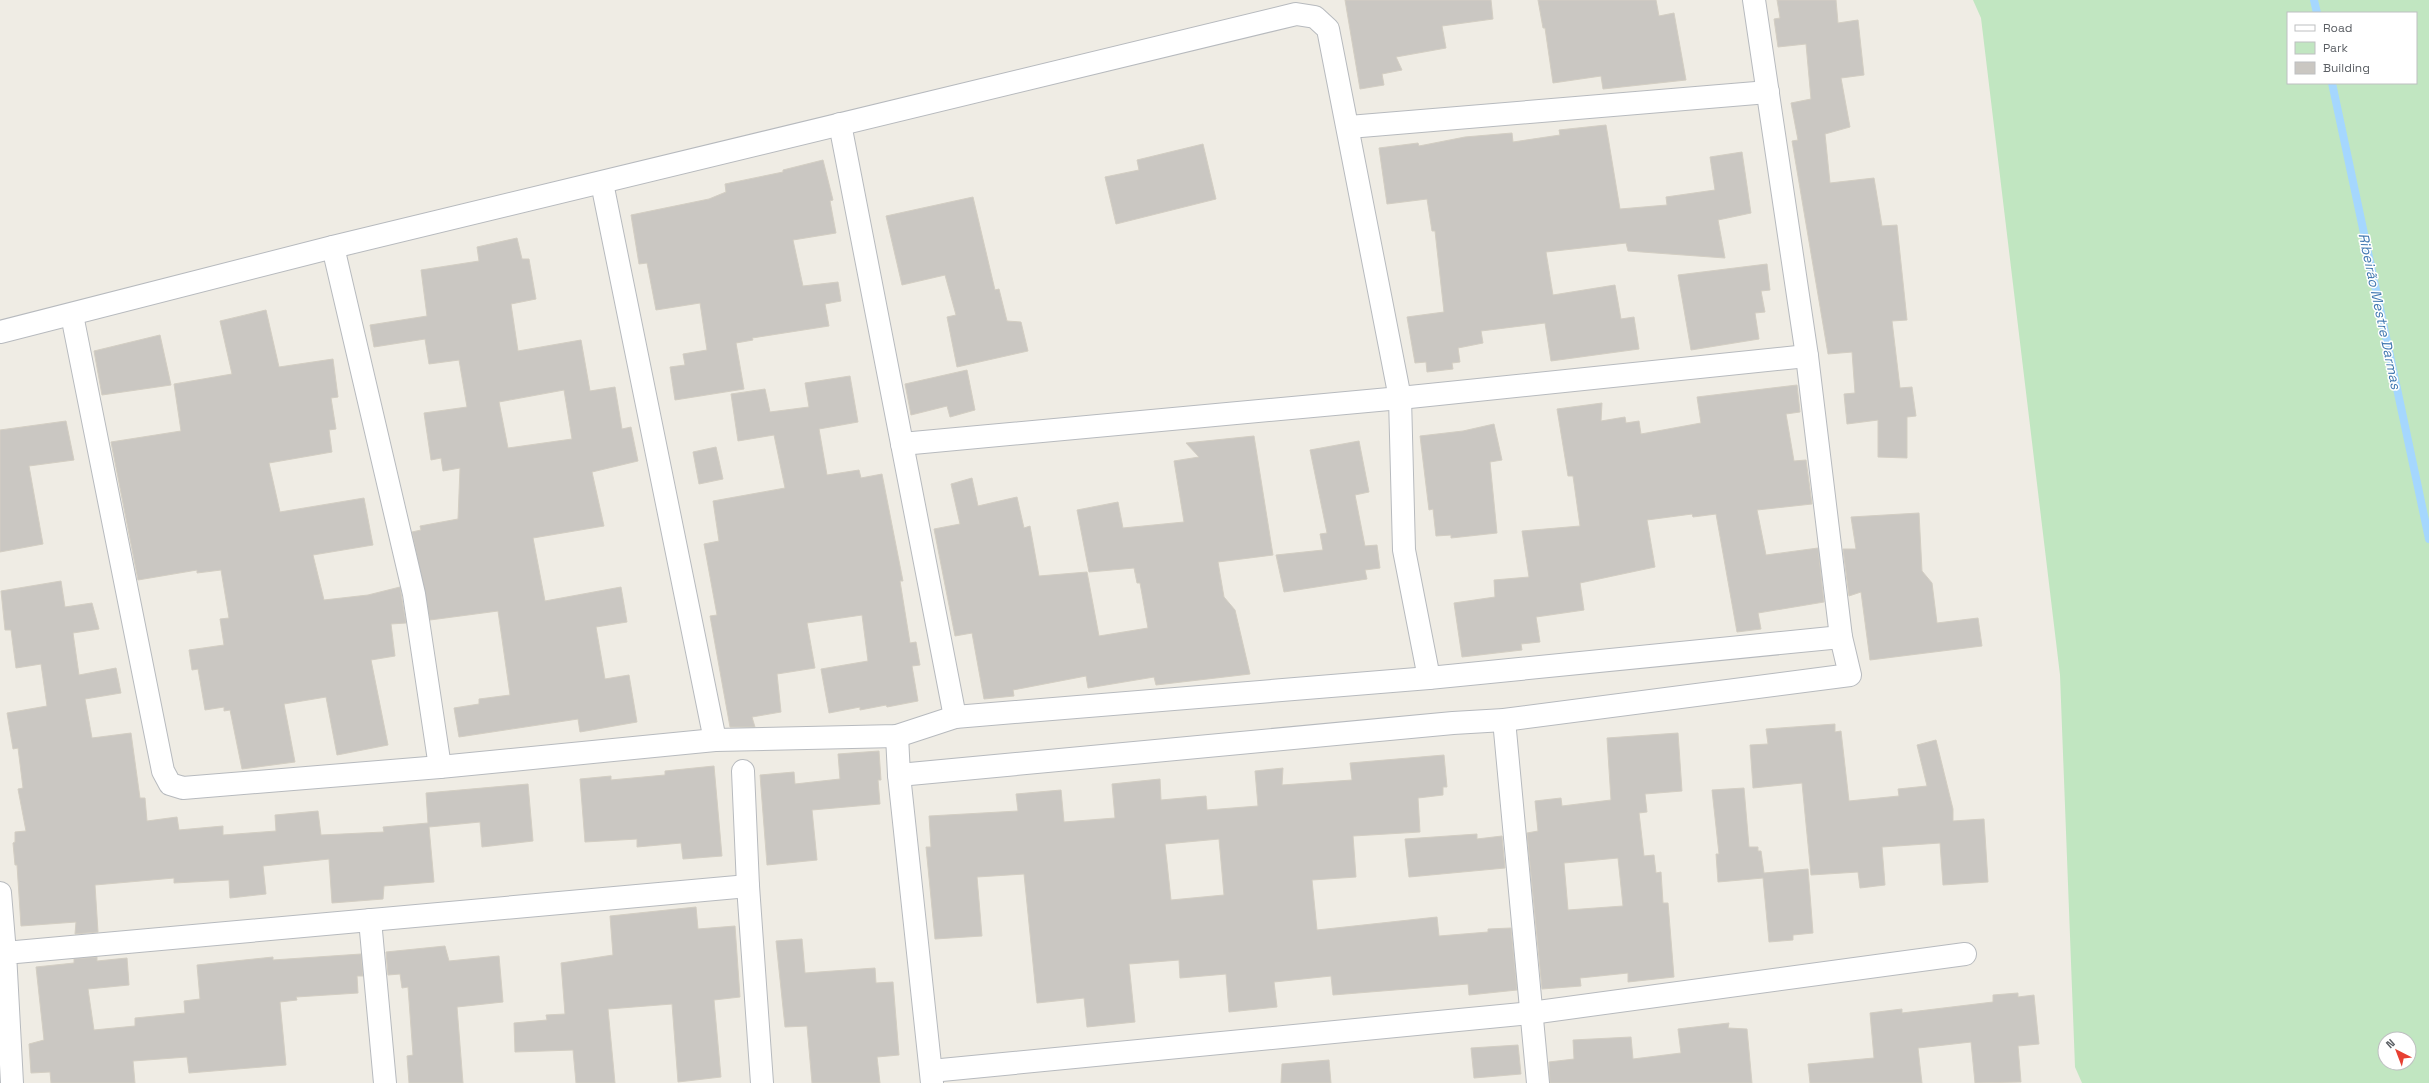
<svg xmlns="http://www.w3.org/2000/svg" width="2429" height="1083" font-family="'Space Grotesk',sans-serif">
  <rect width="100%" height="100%" fill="#efece4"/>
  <path fill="#c1e6c1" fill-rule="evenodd" d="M1973,0H2429V1083H2082L2075,1067L2060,675L1981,18ZM2288,13H2416V83H2288ZM2385,1039H2409V1063H2385Z"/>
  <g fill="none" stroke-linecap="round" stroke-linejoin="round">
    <g stroke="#a5d7fe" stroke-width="8">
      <path d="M2314,0L2317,13"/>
      <path d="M2332,83L2429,539"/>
    </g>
  </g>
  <g fill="#cac7c2" stroke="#d3cec3" fill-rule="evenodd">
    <path d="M1345,0H1491L1493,19L1442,26L1446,48L1396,57L1402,70L1382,74L1384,85L1360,89Z"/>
    <path d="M1538,0H1656L1659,16L1674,13L1686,80L1603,89L1601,76L1553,83L1545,28H1543Z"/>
    <path d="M1777,0H1836L1838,23L1858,20L1864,75L1841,78L1850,127L1825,134L1830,183L1874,178L1882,226L1897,225L1907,320L1892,321L1900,388L1912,387L1916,416L1907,417V458L1878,457V420L1847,424L1844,394L1855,393L1852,352L1828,354L1792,141L1798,140L1791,103L1811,99L1806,44L1778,47L1774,19L1780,18Z"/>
    <path d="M1606,125L1620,209L1667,205L1666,197L1715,190L1710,157L1742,152L1751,213L1718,220L1725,258L1628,251L1626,243L1546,252L1553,295L1615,285L1621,319L1634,317L1639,349L1551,361L1545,323L1481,331L1483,343L1458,348L1460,362L1452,363L1453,369L1427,372L1426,362L1415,363L1407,317L1444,312L1435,231H1432L1427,199L1387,204L1379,148L1418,143L1419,146L1465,137L1512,133L1513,142L1560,135L1559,130Z"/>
    <path d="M1203,144L1216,199L1116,224L1105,177L1139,170L1137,160Z"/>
    <path d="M823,160L833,200L830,201L836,233L793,240L803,286L838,282L841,301L825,304L829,326L752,338L753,340L736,343L744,389L675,400L670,367L685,365L683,354L707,350L700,303L656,310L647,263L639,264L631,215L709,199L726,192L725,184L783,172V170Z"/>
    <path d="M973,197L995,290L999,289L1007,321L1021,322L1028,351L957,367L947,317L956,315L945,275L902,285L886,216Z"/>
    <path d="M517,238L522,259H529L536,299L511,304L518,351L581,340L590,391L615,387L622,429L631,427L638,461L592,472L604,526L533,538L545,601L621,587L627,622L596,627L605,679L629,675L637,722L580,732L578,719L459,737L454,708L479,704V699L510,695L498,611L430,620L412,532L421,530L420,526L458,519L460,468L443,471L441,458L431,460L424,413L467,407L459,360L429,364L425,339L374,347L370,325L427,316L421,270L479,261L477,247ZM564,390L572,439L508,448L499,402Z"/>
    <path d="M1767,264L1770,290L1761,291L1765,312L1755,313L1759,339L1691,350L1678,275Z"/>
    <path d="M266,310L279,367L333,359L338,397L331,398L336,429L329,430L332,452L269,463L280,512L364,498L373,545L313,555L324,600L368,595L400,587L406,623L391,624L395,656L371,660L388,745L337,755L326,697L284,704L295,762L242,769L230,710L224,711V707L205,710L198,669L192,670L189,650L224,645L220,619L229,618L221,570L197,573V570L138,580L111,442L181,431L174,384L232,374L220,321Z"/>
    <path d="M160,335L171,385L102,395L94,351Z"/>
    <path d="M967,370L975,410L950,417L947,406L911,415L905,384Z"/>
    <path d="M850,376L858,422L819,429L827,475L859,470L861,478L882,474L903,581H900L910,643L916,642L920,665L912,666L918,701L887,707L886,705L860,710V707L829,713L821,669L868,661L862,615L807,623L815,668L777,674L781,712L752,717L755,727H730L710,616L717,615L704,544L719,541L713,501L785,488L774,435L738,441L731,394L765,389L770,412L809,407L805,383Z"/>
    <path d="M1797,385L1800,412L1786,414L1794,461L1806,460L1812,504L1757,510L1766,555L1818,548L1824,602L1758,613L1761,629L1737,632L1716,514L1693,517L1692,514L1647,520L1655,567L1580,583L1584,610L1536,617L1540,642L1521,644L1522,650L1462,657L1454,603L1495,597L1494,580L1529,577L1522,531L1580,526L1573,476H1568L1557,409L1602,403L1601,421L1625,417L1626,423L1639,421L1641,434L1701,423L1697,397Z"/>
    <path d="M66,421L74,460L29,466L43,544L0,552V430Z"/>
    <path d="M1494,424L1502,460L1490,462L1497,533L1451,538V535L1436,536L1433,509L1429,510L1420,436L1463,431Z"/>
    <path d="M1254,436L1273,555L1218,562L1224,597L1235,610L1250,674L1156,685L1154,677L1088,688L1086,676L1013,690L1014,696L984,699L972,633L955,636L934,529L960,524L951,484L972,478L978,506L1017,497L1024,528L1030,526L1039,576L1087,572L1099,636L1148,628L1140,583H1137L1134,568L1089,572L1077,510L1118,502L1123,528L1184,522L1174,461L1199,457L1186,443Z"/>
    <path d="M1359,441L1369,492L1355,495L1365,546L1377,545L1380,568L1365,570L1367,579L1284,592L1276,555L1323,550L1320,534L1327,533L1310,450Z"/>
    <path d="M716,447L723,479L699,484L693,452Z"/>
    <path d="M1919,513L1922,571L1932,583L1937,623L1978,618L1982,646L1870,660L1861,592L1849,596L1843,549H1856L1851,517Z"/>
    <path d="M61,581L65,607L92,603L99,629L73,633L79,675L116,668L121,693L85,699L92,738L131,733L140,798H145L147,821L177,817L179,830L223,826V835L276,831L275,815L318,811L321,835L384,832L383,827L428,823L426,793L528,784L533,841L482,847L480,822L429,827L434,882L384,886L383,899L332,903L329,859L263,866L266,894L230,898L229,880L174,883V878L95,885L98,932L75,934L76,922L21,926L17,865H15L13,843L15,842V832L26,831L18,789L23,788L18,748L13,749L7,713L47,706L41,664L16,668L11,630H5L1,591Z"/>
    <path d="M1835,724V732L1841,731L1849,801L1899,796L1898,789L1927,786L1917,745L1936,740L1953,809V821L1984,819L1988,882L1943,885L1940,843L1882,847L1885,885L1860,888L1858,872L1811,875L1802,783L1753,788L1750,745L1768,744L1766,729Z"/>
    <path d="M1678,733L1682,791L1645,794L1647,812L1639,813L1644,856L1654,855L1656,873L1661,872L1663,903H1668L1674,977L1628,982V973L1580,978L1581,986L1542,989L1527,833L1538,831L1535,801L1561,798L1562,806L1611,800L1607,738ZM1618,858L1623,906L1568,910L1564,863Z"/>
    <path d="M879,751L881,780H878L880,804L812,810L817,860L767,865L760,775L794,772L795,784L840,779L838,754Z"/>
    <path d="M1444,755L1447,787H1443V795L1418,798L1420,832L1353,836L1356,877L1312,880L1317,930L1437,917L1439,936L1488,932V929L1511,928L1517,990L1469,995L1468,984L1333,995L1331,976L1274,982L1277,1007L1229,1012L1226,974L1180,978L1179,960L1129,964L1135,1022L1087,1027L1084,998L1037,1003L1024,874L977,877L982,936L935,939L926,847H931L929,816L1018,811L1016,794L1061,790L1064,822L1115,818L1112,784L1160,779L1161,800L1206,796L1207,810L1258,806L1255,771L1283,768L1282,785L1352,780L1350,763ZM1219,839L1224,895L1171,900L1165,844Z"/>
    <path d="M714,766L722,856L683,859L681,843L637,847V839L585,842L580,779L611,776V780L665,775V771Z"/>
    <path d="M1744,788L1749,847H1758V851H1761L1764,873L1808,869L1813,933L1793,935V940L1769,942L1763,878L1718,882L1716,854H1719L1712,790Z"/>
    <path d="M1477,834V839L1502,836L1505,868L1409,877L1405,839Z"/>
    <path d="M696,907L698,929L735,926L740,997L714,1000L721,1077L678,1082L672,1004L608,1009L615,1083H576L573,1050L515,1052L514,1023L547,1020L546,1015L565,1014L561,963L613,955L610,916Z"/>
    <path d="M802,939L805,973L875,968L876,983L893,982L899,1055L877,1057L880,1083H812L807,1026L785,1027L776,941Z"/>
    <path d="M445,946L449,961L499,956L503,1002L457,1007L463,1083H409L407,1056L413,1055L408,987L402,988L400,974L388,975L386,952Z"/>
    <path d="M361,954L363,976H357L358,993L296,997L297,1000L280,1002L286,1065L189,1073L187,1057L133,1061L135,1083H51L50,1072L31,1073L29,1044L44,1040L36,967L74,963V959L97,957V961L127,958L129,985L88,989L94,1030L135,1026V1018L185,1013L184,1001L200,999L197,965L273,957V960Z"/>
    <path d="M2018,993V997L2034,995L2039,1044L2018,1046L2021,1082L1975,1083L1971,1042L1918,1048L1922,1083H1810L1808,1064L1874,1058L1870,1013L1902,1009V1013L1993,1002V995Z"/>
    <path d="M1729,1023L1728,1028L1747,1029L1752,1083H1550L1549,1062L1574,1059L1573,1040L1631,1037L1633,1059L1681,1053L1678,1029Z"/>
    <path d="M1518,1045L1521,1074L1474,1078L1471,1048Z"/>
    <path d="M1329,1060L1331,1083H1281L1282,1064Z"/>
  </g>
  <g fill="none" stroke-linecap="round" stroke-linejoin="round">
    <g stroke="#b7babe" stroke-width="24">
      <g id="minor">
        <path d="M840,124L955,717"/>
        <path d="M1349,127L1768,92"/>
        <path d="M602,183L715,740"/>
        <path d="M333,247L414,594L440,767"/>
        <path d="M72,315L163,771L170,784L183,788L440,767L715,740L897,736L955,717L1429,678L1841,637"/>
        <path d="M0,332L333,247L1296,14L1315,17L1328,29L1400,398L1404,550L1429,678"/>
        <path d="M902,444L1400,398L1807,356"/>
        <path d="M1504,720L1538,1083"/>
        <path d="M897,736L899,775L932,1083"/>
        <path d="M743,771L748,886L762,1083"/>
        <path d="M899,775L1453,723L1504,720L1850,675L1841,637L1807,356L1754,0"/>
        <path d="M0,893L5,953"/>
        <path d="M370,920L385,1083"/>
        <path d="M931,1071L1531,1013L1965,954"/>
        <path d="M12,1083L5,953L748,886"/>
      </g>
    </g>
    <use href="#minor" stroke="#fff" stroke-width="22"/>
  </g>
  <g text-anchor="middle" stroke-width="3" stroke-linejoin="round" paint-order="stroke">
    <g font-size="14" font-style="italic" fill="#4278b0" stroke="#fff">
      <text transform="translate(2380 311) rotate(78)" y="5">Ribeirão Mestre Darmas</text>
    </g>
  </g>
  <rect x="2287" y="12" width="130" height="72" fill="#ffffff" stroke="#bebfc1"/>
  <rect x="2295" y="25" width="20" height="6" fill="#ffffff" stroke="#bebfc1"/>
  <text x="2323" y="32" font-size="12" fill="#5c6065">Road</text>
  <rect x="2295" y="42" width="20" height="12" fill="#c1e6c1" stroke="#bebfc1"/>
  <text x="2323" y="52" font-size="12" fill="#5c6065">Park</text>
  <rect x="2295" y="62" width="20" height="12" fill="#cac7c2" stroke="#bebfc1"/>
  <text x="2323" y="72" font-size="12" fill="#5c6065">Building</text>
  <g transform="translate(2397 1051) rotate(318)"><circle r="19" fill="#ffffff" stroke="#bebfc1"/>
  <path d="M0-3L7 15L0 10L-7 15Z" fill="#e74032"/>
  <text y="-6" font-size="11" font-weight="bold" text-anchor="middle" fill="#5c6065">N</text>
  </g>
</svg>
